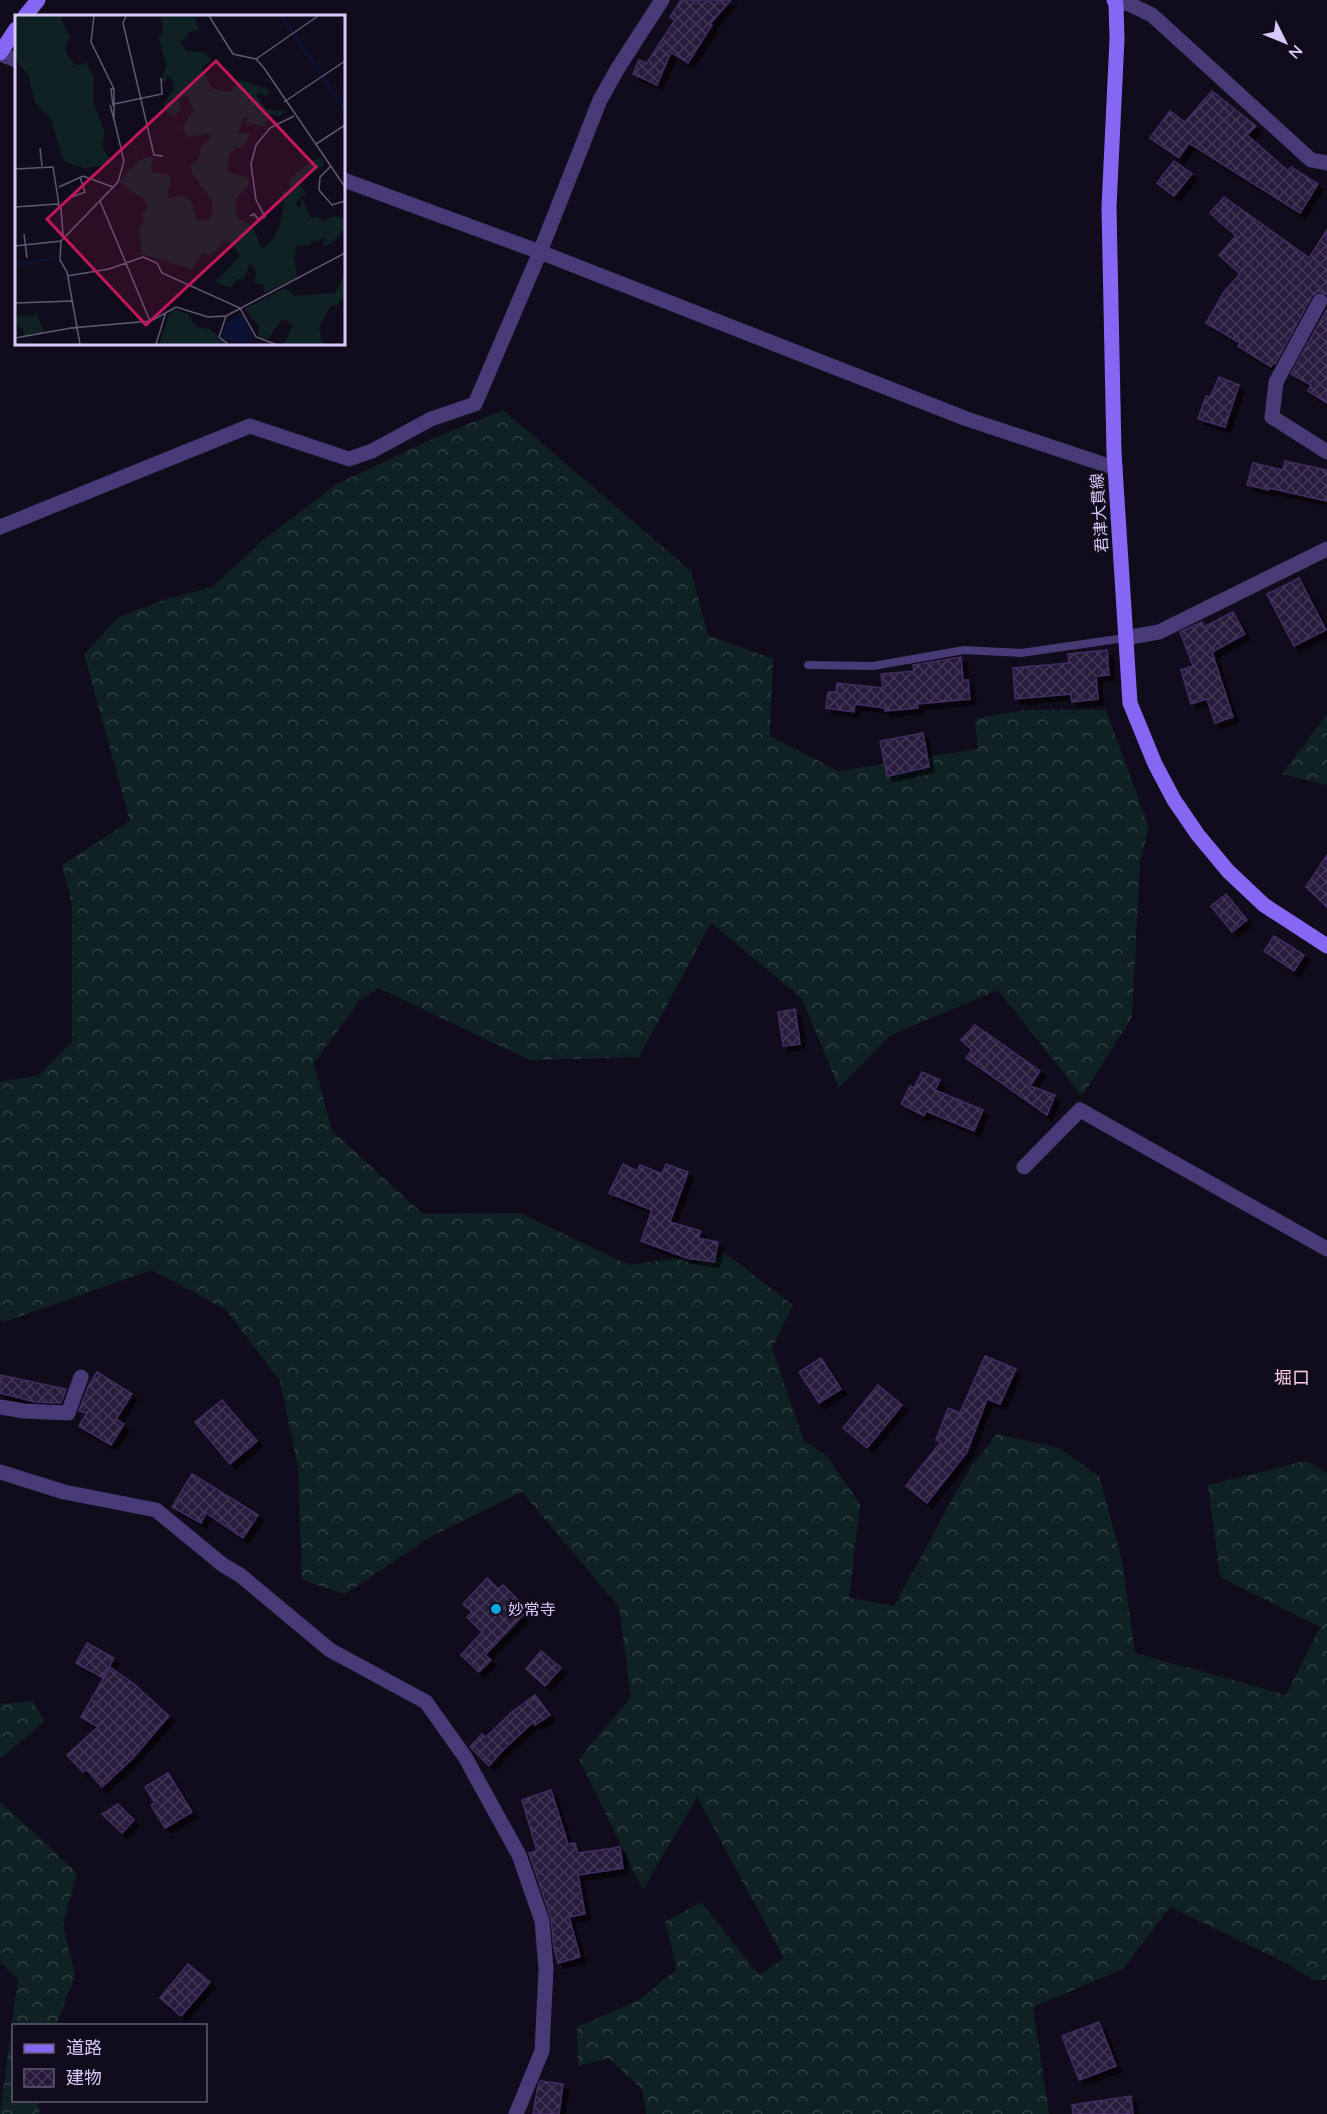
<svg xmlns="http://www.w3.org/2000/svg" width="1327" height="2114" font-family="Quicksand,'Noto Sans JP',sans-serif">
  <defs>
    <pattern id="forest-crowns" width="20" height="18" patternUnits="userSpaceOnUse" patternTransform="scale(1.5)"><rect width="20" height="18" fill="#102124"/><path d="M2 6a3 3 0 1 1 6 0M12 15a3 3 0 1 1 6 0" fill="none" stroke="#324045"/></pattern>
    <pattern id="building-cross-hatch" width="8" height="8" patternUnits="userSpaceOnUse" patternTransform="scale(1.5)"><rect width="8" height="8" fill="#261a3a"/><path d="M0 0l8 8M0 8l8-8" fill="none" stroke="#453a57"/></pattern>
    <filter id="shadow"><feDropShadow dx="5.5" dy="5.5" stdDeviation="0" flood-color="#0009"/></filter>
  </defs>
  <rect width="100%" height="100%" fill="#110c1b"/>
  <g fill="url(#forest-crowns)">
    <path d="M503,410L691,571L708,635L773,659L770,736L838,771L978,749L975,719L1023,710H1106L1149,828L1140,861L1132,1017L1082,1096L998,990L891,1035L839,1088L802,999L711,923L639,1057L529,1060L379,988L359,1001L314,1063L332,1131L423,1214L520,1213L629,1265L723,1252L793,1305L772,1348L804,1441L827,1456L860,1504L849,1598L894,1606L969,1469L997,1434L1059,1448L1099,1476L1122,1560L1135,1653L1286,1695L1320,1627L1220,1577L1208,1485L1306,1461L1327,1473V1980H1313L1286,1963L1170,1907L1123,1969L1033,2007L1049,2114H646L642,2089L609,2058L578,2066L577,2027L639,2000L677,1969L665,1922L701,1902L759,1975L784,1958L697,1797L643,1890L579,1759L631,1697L619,1607L522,1492L432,1536L345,1594L302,1580L298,1467L280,1381L226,1310L152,1270L4,1322L0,1320V1082L39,1075L72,1041V903L62,865L130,821L84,654L119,617L164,600L212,587L261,542L335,485L437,437Z"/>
    <path d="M1327,714V785L1282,774Z"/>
    <path d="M32,1701L45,1721L0,1759V1704Z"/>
    <path d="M0,1801L77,1873L63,1925L75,1976L56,2025L14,2026V2100L37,2101L40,2114H0L18,1979L0,1962Z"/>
  </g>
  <g fill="url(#building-cross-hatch)" stroke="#432d64" stroke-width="1.5" filter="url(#shadow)">
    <path d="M681,0H731L710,24L712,25L688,63L671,52L657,85L633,74L639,60L647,63L675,20L670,17Z"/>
    <path d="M1212,91L1256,126L1247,135L1288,171L1291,167L1318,184L1300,213L1189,143L1179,158L1150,138L1170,111L1185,122Z"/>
    <path d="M1174,161L1192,174L1174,196L1157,183Z"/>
    <path d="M1224,197L1309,258L1327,230V295L1319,291L1312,296L1275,364L1273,363L1271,367L1238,346L1240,343L1206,323L1224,292L1240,274L1219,255L1236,236L1210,213Z"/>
    <path d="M1327,309V403L1308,391L1311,385L1291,374Z"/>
    <path d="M1219,377L1239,385L1225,427L1198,419L1206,396L1210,397Z"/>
    <path d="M1285,461L1327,470V501L1269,488V490L1247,485L1253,463L1283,470Z"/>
    <path d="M1299,578L1326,630L1294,646L1267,594Z"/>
    <path d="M1233,612L1245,634L1212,652L1233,717L1215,723L1207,699L1191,704L1181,670L1193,666L1180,632L1202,622L1204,627Z"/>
    <path d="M1107,650L1109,675L1096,676L1098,699L1072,702L1071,694L1015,699L1013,668L1069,663L1068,654Z"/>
    <path d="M961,657L963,680H968L970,699L917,704L918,708L885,711V708L855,704L854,712L826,708L828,692H836L837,683L883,688L881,674L914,671L913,665Z"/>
    <path d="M923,733L929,767L887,776L880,741Z"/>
    <path d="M1327,855V907L1306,887Z"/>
    <path d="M1226,894L1247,920L1232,932L1211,906Z"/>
    <path d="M1274,936L1304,955L1294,971L1264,951Z"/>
    <path d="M795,1009L800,1044L783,1046L778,1012Z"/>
    <path d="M975,1025L1040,1071L1030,1086L1055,1095L1047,1115L966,1058L972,1050L961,1040Z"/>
    <path d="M922,1072L940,1080L935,1090L983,1110L974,1131L926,1111L924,1116L901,1104L910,1086L914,1088Z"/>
    <path d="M623,1164L637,1171L640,1165L662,1174L666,1164L688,1172L670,1222L701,1231L698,1238L718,1242L714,1262L687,1258L641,1241L652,1210L609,1193Z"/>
    <path d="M985,1356L1016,1369L1000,1404L987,1399L967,1452L927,1503L906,1486L941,1442L936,1440L948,1408L960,1413Z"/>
    <path d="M821,1358L841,1389L819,1403L799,1372Z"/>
    <path d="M97,1372L132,1394L116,1419L124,1424L111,1445L79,1426L87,1413L79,1411L89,1385Z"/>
    <path d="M0,1375L66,1389L61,1403L35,1402L0,1393Z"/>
    <path d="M878,1385L902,1405L867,1448L843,1428Z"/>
    <path d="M222,1400L257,1441L230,1464L195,1422Z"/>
    <path d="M192,1474L258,1515L243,1538L206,1513L201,1523L172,1507Z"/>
    <path d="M487,1578L498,1589L503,1585L525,1607L521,1611L524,1614L485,1655L491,1660L479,1672L461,1655L482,1632L467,1617L472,1612L463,1604Z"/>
    <path d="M87,1643L114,1658L103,1678L76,1663Z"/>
    <path d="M541,1651L561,1668L545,1686L526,1669Z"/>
    <path d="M110,1667L134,1684L169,1716L132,1759L102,1787L86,1769L83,1772L67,1755L98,1727L81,1717Z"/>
    <path d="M535,1695L550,1715L535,1725L533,1722L501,1752L489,1766L470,1747L482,1734L486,1737L512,1712Z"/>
    <path d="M168,1773L192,1812L165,1828L151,1805L155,1803L145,1787Z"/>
    <path d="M551,1790L568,1844L575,1843L578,1853L620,1847L623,1868L578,1875L585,1914L569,1917L580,1957L558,1963L554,1948L551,1918L529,1853L537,1851L522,1800Z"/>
    <path d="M118,1804L134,1820L122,1833L102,1814Z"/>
    <path d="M188,1964L210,1982L181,2016L160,1998Z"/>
    <path d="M1099,2022L1116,2066L1079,2080L1062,2036Z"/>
    <path d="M540,2081L563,2084L559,2114H533L537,2090Z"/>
    <path d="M1131,2096L1133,2114H1073L1072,2105Z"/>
  </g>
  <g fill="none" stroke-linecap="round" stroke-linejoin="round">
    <path stroke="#483a76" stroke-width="8" d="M808,665L873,666L964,650L1021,653L1125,638"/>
    <g stroke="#483a76" stroke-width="15">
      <path d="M1116,4L1127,3L1152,15L1311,160L1327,163"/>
      <path d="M0,54L16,60"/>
      <path d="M344,180L540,252L967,419L1115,468"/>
      <path d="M1320,301L1276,382L1272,417L1327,452"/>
      <path d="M0,527L250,426L349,459L372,451L431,419L475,404L540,252L600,100L618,68L662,0"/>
      <path d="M1125,638L1159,632L1327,549"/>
      <path d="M1024,1167L1080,1110L1327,1249"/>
      <path d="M0,1407L24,1411L68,1413L81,1377"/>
      <path d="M0,1472L64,1492L156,1510L223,1565L240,1575L330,1650L426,1702L465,1757L519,1855L542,1921L546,1969L542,2051L516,2114"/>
    </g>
    <g stroke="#8667f4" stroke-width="15">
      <path d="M1114,0L1116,4L1117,39L1109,207L1114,452L1130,703L1155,764L1174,800L1198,835L1228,871L1264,905L1327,946"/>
      <path d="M25,16L38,0"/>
      <path d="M0,53L16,29"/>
    </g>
  </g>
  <circle fill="#10a4e1" stroke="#110c1b" stroke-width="2" cx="496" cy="1609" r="6"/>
  <g text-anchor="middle" stroke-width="5" stroke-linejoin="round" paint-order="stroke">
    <g font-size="16" fill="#d9c9fb" stroke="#110c1b">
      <text transform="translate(1099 513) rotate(-94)" y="6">君津大貫線</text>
    </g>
    <g font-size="16" fill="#d9c9fb" stroke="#110c1b" text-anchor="start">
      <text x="508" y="1615">妙常寺</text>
    </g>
    <g font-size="18" fill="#fbcbe1" stroke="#110c1b">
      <text x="1292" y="1384">堀口</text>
    </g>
  </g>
  <g transform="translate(15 15)">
    <rect width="330" height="330" fill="#110c1b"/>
    <path d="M0,1H50L46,4L55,22L50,33L53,42L62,51L71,47L79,63V90L90,117L87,131L97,149L69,153L49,147L36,105L20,87L13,59L0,45ZM146,1H180L184,15L174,17L171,24L165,26L171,35L190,38L196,46L187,52L197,74L215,77L225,65L238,69L255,75L251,82L246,78L241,80L251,94L272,96L264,101L253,99L250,112L239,109L231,112L233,102L229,101L223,119L235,117L229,132L220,133L214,140L212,157L233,163L235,168L221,184L222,203L237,211L247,234L259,223L265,210L269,184L266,178L275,175V164L284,156L301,144H309L308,151L288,161L284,169L292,180H287L280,190L285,192L287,182L296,203L303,202L307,206L321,201L330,205V213L318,227L304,235L309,231L307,226L313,227L309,223L299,227L296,224V230L282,231L279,242L282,263L249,278L248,269L240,268L241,257L235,248L229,264H222L217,272L205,270L201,266L225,241L214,226H209L196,240L187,238L177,254L126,239L125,212L129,206L126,199L133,193L130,185L105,168L112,156L128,143L138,141L136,156L156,161L152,184L168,180L177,188L182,206L193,205L197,199V185L177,159L176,149L182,147L187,129L196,122L193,118L172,123L167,112L179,95L171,80L163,83L166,94L160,102L151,96L149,88L159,74L158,65L152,60V66L146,67L151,50L143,21L148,19ZM330,259V279L321,291L316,290L304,313L308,329H269L278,310L267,304L253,324L243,323L244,311L229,294L270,273L280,281L320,278ZM156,294L172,298L182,312L195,314L212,329H144Z" fill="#102124"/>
    <path d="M22,299L29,318L9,321L8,313L3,312L0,302Z" fill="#102124"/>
    <path d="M226,298L239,322L231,328L256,329H228L206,323L211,308Z" fill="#0b1234"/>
    <path fill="none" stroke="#0b1234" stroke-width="3" d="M266,1L330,94M0,250L41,243"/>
    <path fill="none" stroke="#615875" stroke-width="1.5" d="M111,1L108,8L139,140L148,141M194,1L218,39L241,44L249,53L330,172M241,44L303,1M269,87L330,46M99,89L147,79L146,63M95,90L100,108M98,91L96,74H99M301,129L330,110M25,133L27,151M316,151L305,162L304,175L317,190L330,186M0,154L38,152L44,190M44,172L68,161L98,172M57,182L70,177L65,162M85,186L135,306M0,192L42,189L46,193L48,220M235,201L239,199L244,205L250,202L241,185L236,149L241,130L255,113L279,101M9,219L12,243M0,231L46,226M52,261L94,254L128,242L142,248L147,258L225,293L241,322L260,329M0,288L58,286M211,301L204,322L213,329M0,323L56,313L136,306L161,292L193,302L211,301L330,238M65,329L52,257L45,245L46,226L103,167L109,146L99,104V74L76,27L79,1M141,329L151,297"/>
    <path fill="#c2185b" fill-opacity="0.15" stroke="#c2185b" stroke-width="3" d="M201,46L301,152L131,310L32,204Z"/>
    <rect width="330" height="330" fill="none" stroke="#d9c9fb" stroke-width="3"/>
  </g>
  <rect x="12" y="2024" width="195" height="78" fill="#110c1b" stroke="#615875" stroke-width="1.5"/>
  <rect x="24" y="2044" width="30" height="9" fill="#8667f4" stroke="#615875" stroke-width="1.5"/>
  <text x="66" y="2054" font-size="18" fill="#d9c9fb">道路</text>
  <rect x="24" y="2069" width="30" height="18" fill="url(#building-cross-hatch)" stroke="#615875" stroke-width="1.5"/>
  <text x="66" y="2084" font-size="18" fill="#d9c9fb">建物</text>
  <g transform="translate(1285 42) rotate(133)" stroke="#110c1b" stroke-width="4.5" paint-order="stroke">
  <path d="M0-4.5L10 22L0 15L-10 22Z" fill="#d9c9fb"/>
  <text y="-9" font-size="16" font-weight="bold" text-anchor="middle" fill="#d9c9fb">N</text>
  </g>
</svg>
